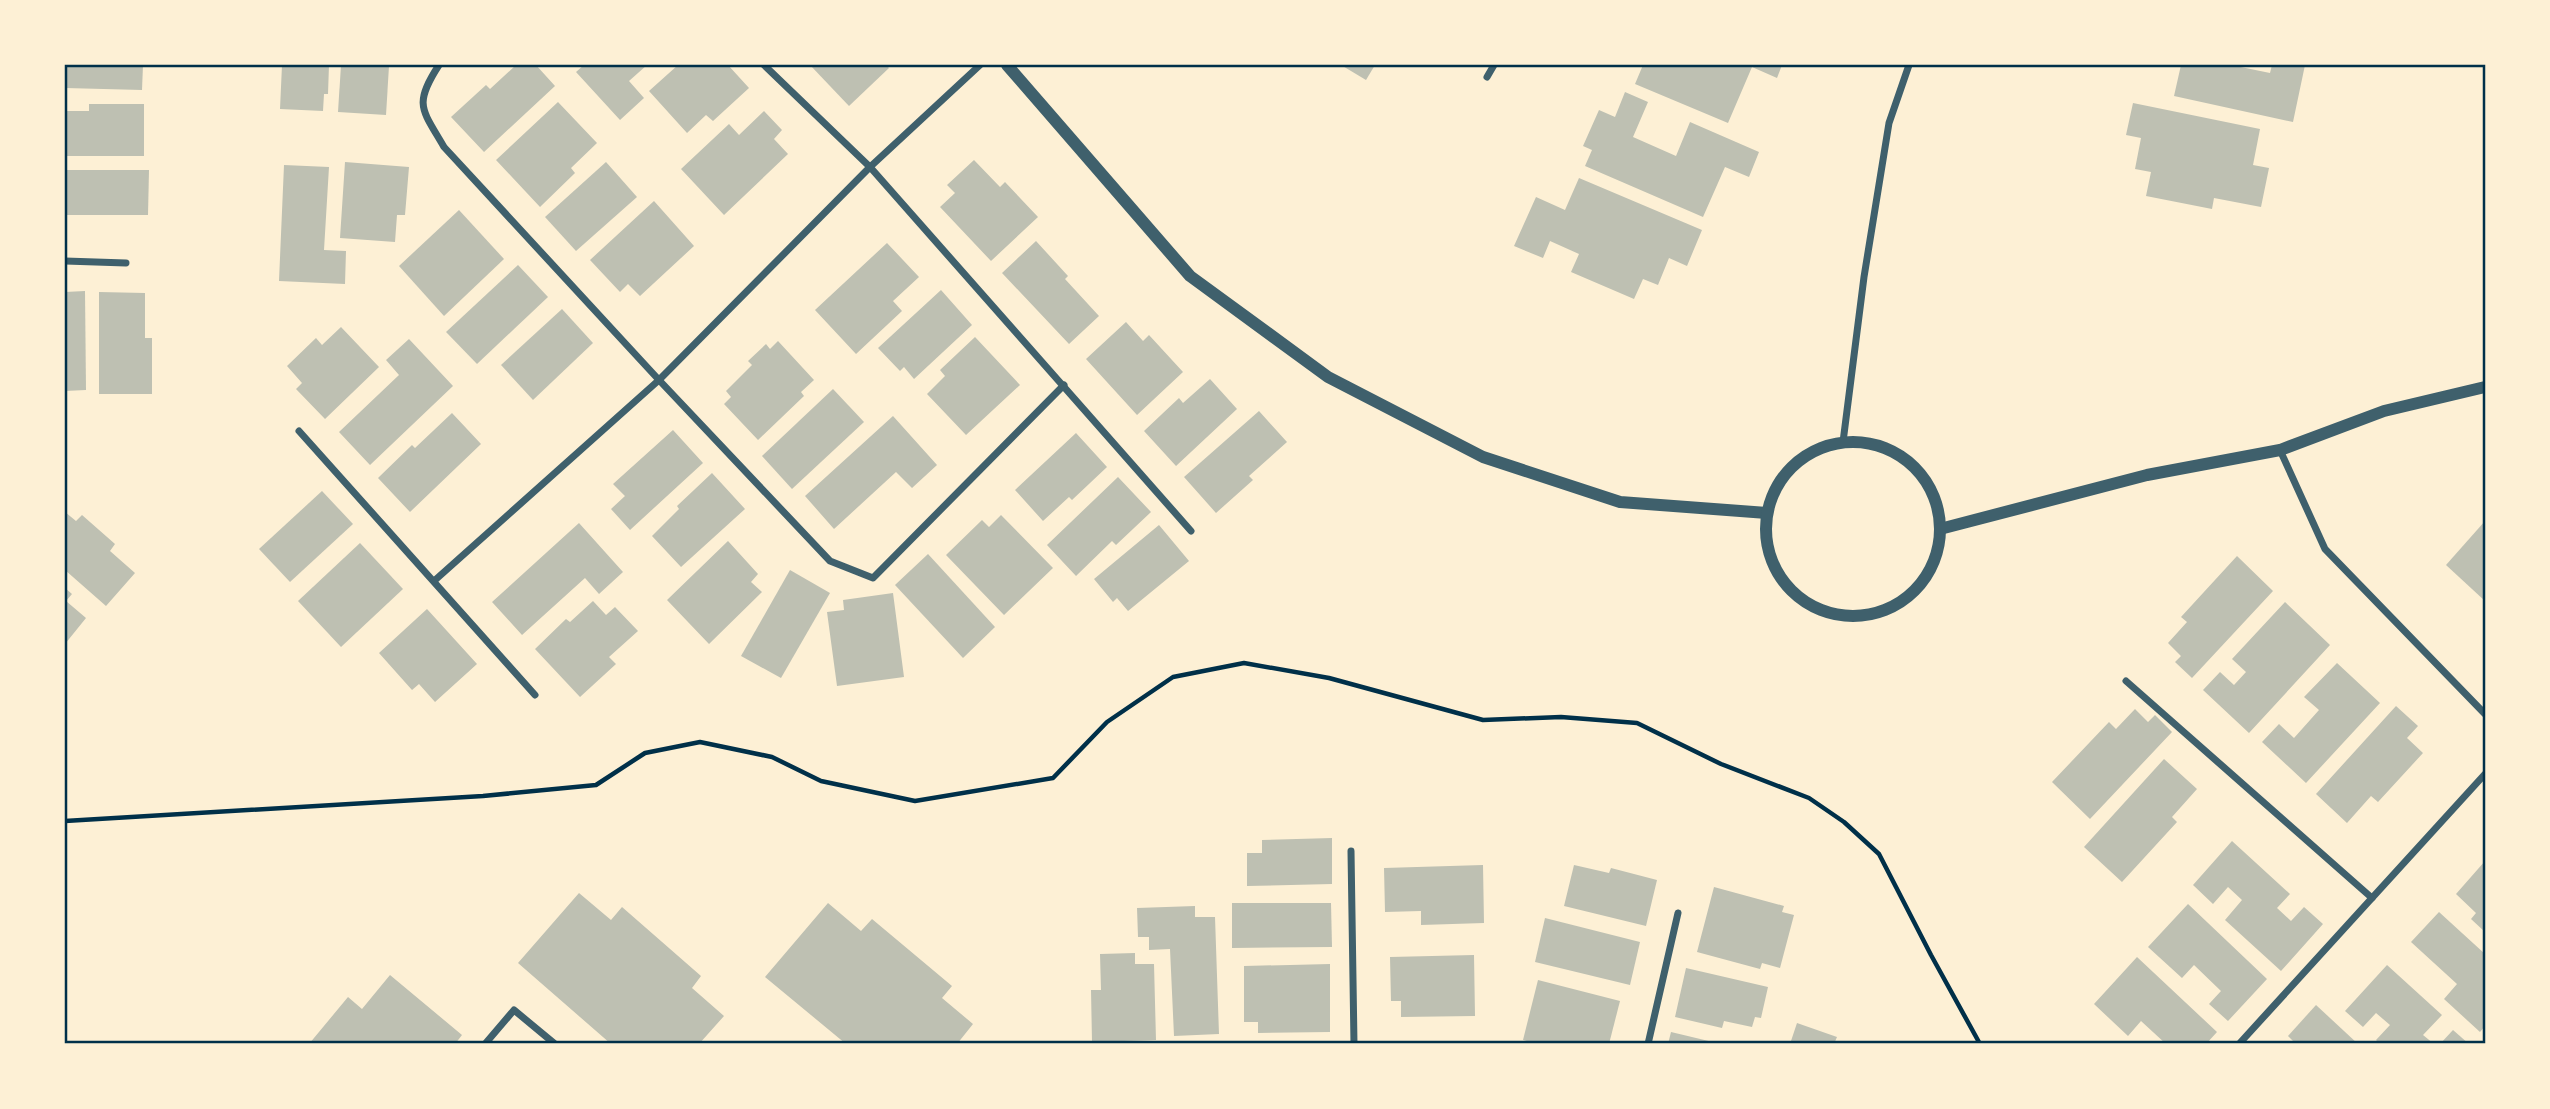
<svg xmlns="http://www.w3.org/2000/svg" width="2550" height="1109" font-family="'Alegreya Sans',sans-serif">
  <rect width="100%" height="100%" fill="#fdf0d5"/>
  <g fill="#bec0b2">
    <path d="M65,65H143L142,90L65,88Z"/>
    <path d="M282,65H329L328,94H324L323,111L280,109Z"/>
    <path d="M341,65L389,66L386,115L338,112Z"/>
    <path d="M516,65H536L555,86L484,152L451,117L486,85L490,89Z"/>
    <path d="M584,65H647L629,81L644,98L620,120L576,72Z"/>
    <path d="M678,65H728L749,88L713,121L706,115L687,133L649,91Z"/>
    <path d="M810,65H886L889,68L849,106Z"/>
    <path d="M1341,65H1375L1366,80Z"/>
    <path d="M1643,65H1782L1777,78L1752,67L1728,123L1635,84Z"/>
    <path d="M2181,65H2231L2270,73L2272,65H2305L2293,122L2174,96Z"/>
    <path d="M1625,92L1648,102L1633,137L1676,156L1690,122L1759,152L1749,177L1725,167L1703,217L1585,166L1592,150L1583,146L1599,110L1615,117Z"/>
    <path d="M558,102L597,143L571,168L575,173L540,207L496,160Z"/>
    <path d="M2133,103L2260,129L2253,165L2269,168L2261,207L2214,198L2212,209L2146,196L2151,172L2135,169L2141,138L2126,135Z"/>
    <path d="M89,104H144V156H65V111H89Z"/>
    <path d="M764,111L782,130L774,139L788,154L724,215L681,169L729,124L739,135Z"/>
    <path d="M974,160L1000,187L1005,182L1038,217L991,261L940,207L955,193L947,185Z"/>
    <path d="M345,162L409,167L405,215H397L395,242L340,238Z"/>
    <path d="M606,162L637,197L576,251L545,217Z"/>
    <path d="M284,165L329,167L324,250L346,251L345,284L279,281Z"/>
    <path d="M65,170H149L148,215H65Z"/>
    <path d="M1579,178L1702,230L1687,266L1669,258L1658,285L1643,279L1634,299L1571,272L1579,254L1550,241L1543,258L1514,246L1536,197L1565,210Z"/>
    <path d="M654,201L694,246L640,296L628,284L620,292L590,260Z"/>
    <path d="M459,210L504,259L444,316L399,266Z"/>
    <path d="M1036,241L1068,276L1065,279L1099,316L1069,344L1002,273Z"/>
    <path d="M887,243L919,277L893,301L902,311L856,354L815,310Z"/>
    <path d="M518,265L548,297L477,364L446,332Z"/>
    <path d="M941,290L972,325L914,379L904,367L900,371L878,348Z"/>
    <path d="M85,291L86,390L65,391V292Z"/>
    <path d="M99,292L145,293V338H152V394H99Z"/>
    <path d="M562,309L593,343L533,400L501,365Z"/>
    <path d="M1126,322L1143,341L1149,335L1183,372L1137,415L1086,359Z"/>
    <path d="M341,327L379,367L325,419L296,389L302,383L287,366L316,338L322,345Z"/>
    <path d="M975,337L1020,385L966,435L927,394L945,376L940,370Z"/>
    <path d="M409,339L453,386L370,465L339,432L399,375L386,360Z"/>
    <path d="M778,341L814,380L801,392L804,396L758,440L724,404L731,397L726,391L752,365L748,361L766,344L770,349Z"/>
    <path d="M1210,379L1237,409L1176,466L1144,431L1179,398L1183,403Z"/>
    <path d="M833,389L864,422L792,489L762,456Z"/>
    <path d="M1259,411L1287,442L1249,476L1253,480L1216,513L1184,477Z"/>
    <path d="M452,413L481,444L410,512L378,478L412,445L415,448Z"/>
    <path d="M893,416L937,465L912,488L896,472L834,529L805,496Z"/>
    <path d="M673,430L703,463L630,530L611,509L625,496L613,484Z"/>
    <path d="M1076,433L1107,467L1072,500L1069,497L1043,521L1015,490Z"/>
    <path d="M712,473L745,509L681,567L652,536L679,509L677,506Z"/>
    <path d="M1118,477L1151,512L1116,545L1112,541L1076,576L1047,545Z"/>
    <path d="M322,491L353,524L290,582L259,549Z"/>
    <path d="M65,512L76,521L82,515L115,544L110,551L135,573L106,606L65,570Z"/>
    <path d="M1001,515L1053,568L1004,615L946,555L982,520L989,527Z"/>
    <path d="M2485,521V601L2446,565Z"/>
    <path d="M579,523L623,572L599,594L585,578L522,635L492,602Z"/>
    <path d="M1159,525L1189,561L1128,611L1117,598L1113,602L1094,579Z"/>
    <path d="M728,541L758,574L751,582L762,592L709,644L667,600Z"/>
    <path d="M360,543L403,589L341,647L298,601Z"/>
    <path d="M928,554L995,627L963,658L895,585Z"/>
    <path d="M2237,556L2273,591L2192,678L2175,662L2181,656L2168,643L2187,622L2181,617Z"/>
    <path d="M790,570L830,593L781,678L741,656Z"/>
    <path d="M65,588L72,594L66,601L86,618L65,644Z"/>
    <path d="M893,593L904,677L837,686L827,612L844,610L843,600Z"/>
    <path d="M593,601L606,615L615,607L638,631L609,657L616,664L580,697L535,649L566,619L570,622Z"/>
    <path d="M2285,602L2330,645L2249,733L2203,690L2220,672L2234,685L2246,672L2232,659Z"/>
    <path d="M427,609L477,664L435,702L419,684L412,690L379,653Z"/>
    <path d="M2337,663L2380,703L2306,783L2262,742L2279,724L2294,738L2319,710L2304,697Z"/>
    <path d="M2396,706L2418,726L2407,738L2423,753L2378,802L2371,796L2347,823L2316,794Z"/>
    <path d="M2135,709L2148,722L2155,715L2172,732L2090,819L2052,782L2109,722L2116,729Z"/>
    <path d="M2164,759L2197,789L2172,817L2177,822L2122,882L2084,847Z"/>
    <path d="M1332,838V884L1247,886V853H1262V840Z"/>
    <path d="M2232,841L2290,894L2277,908L2291,921L2304,907L2323,924L2281,971L2225,920L2242,900L2228,887L2213,904L2193,885Z"/>
    <path d="M2485,861V932L2471,919L2476,913L2456,894Z"/>
    <path d="M1483,865L1484,923L1421,925V911L1385,912L1384,868Z"/>
    <path d="M1574,865L1609,873L1611,868L1657,880L1646,926L1564,906Z"/>
    <path d="M1714,887L1784,906L1782,912L1794,915L1780,968L1762,963L1760,969L1697,952Z"/>
    <path d="M579,893L611,920L622,907L701,976L692,988L724,1016L699,1044H611L518,963Z"/>
    <path d="M828,903L861,931L872,919L952,986L942,998L973,1024L957,1044H846L765,977Z"/>
    <path d="M1232,903H1331L1332,947L1232,948Z"/>
    <path d="M2188,904L2267,979L2228,1021L2209,1004L2221,991L2194,965L2182,978L2148,947Z"/>
    <path d="M1195,906V917H1215L1219,1034L1174,1036L1170,949L1149,950V937H1138L1137,908Z"/>
    <path d="M2439,912L2485,954V1026L2480,1032L2444,999L2457,984L2411,942Z"/>
    <path d="M1545,918L1640,942L1630,985L1535,962Z"/>
    <path d="M1135,953V964H1154L1156,1040L1092,1042L1091,990H1101L1100,954Z"/>
    <path d="M1474,955L1475,1016L1401,1017V1001H1391L1390,957Z"/>
    <path d="M2137,957L2217,1032L2206,1044H2166L2141,1021L2128,1036L2094,1004Z"/>
    <path d="M1330,964V1032L1258,1033V1022H1244V966Z"/>
    <path d="M2387,965L2442,1015L2423,1035L2434,1044H2380L2376,1040L2390,1025L2376,1013L2363,1027L2345,1011Z"/>
    <path d="M1686,968L1768,987L1761,1018L1755,1017L1752,1027L1724,1021L1722,1028L1675,1017Z"/>
    <path d="M390,975L462,1035L455,1044H309L348,997L362,1009Z"/>
    <path d="M1538,980L1620,1001L1609,1044H1538L1523,1040Z"/>
    <path d="M2316,1005L2358,1044H2296L2288,1036Z"/>
    <path d="M1797,1023L1837,1037L1834,1044H1790Z"/>
    <path d="M2453,1030L2469,1044H2440Z"/>
    <path d="M1671,1032L1717,1043V1044H1668Z"/>
  </g>
  <g fill="none" stroke-linecap="round" stroke-linejoin="round">
    <path stroke="#003049" stroke-width="4.5" d="M65,821L483,796L596,785L645,753L700,742L772,757L821,781L915,801L1053,778L1107,722L1173,677L1244,663L1329,678L1483,720L1561,717L1637,723L1721,764L1809,798L1844,822L1879,854L1931,955L1980,1044"/>
    <g stroke="#3f606c" stroke-width="7">
      <path d="M439,65C413,105 422,109 444,147L659,380L830,561L873,578L1064,385"/>
      <path d="M764,65L870,167L1191,531"/>
      <path d="M1487,77L1494,65"/>
      <path d="M65,261L126,263"/>
      <path d="M299,431L535,695"/>
      <path d="M1843,442L1864,277L1889,123L1909,65"/>
      <path d="M2280,450L2325,549L2485,714"/>
      <path d="M434,581L659,380L870,167L980,65"/>
      <path d="M2126,681L2372,898"/>
      <path d="M1351,851L1354,1044"/>
      <path d="M485,1044L514,1010L555,1044"/>
      <path d="M1648,1044L1678,913"/>
      <path d="M2239,1044L2485,774"/>
    </g>
    <g stroke="#3f606c" stroke-width="12">
      <path d="M1007,65L1190,276L1328,377L1483,457L1620,502L1767,513"/>
      <circle cx="1853" cy="529" r="87"/>
      <path d="M1940,529L2147,475L2280,450L2384,411L2485,387"/>
    </g>
  </g>
  <rect width="2550" height="1109" fill="none" stroke="#fdf0d5" stroke-width="133"/>
  <rect x="66" y="66" width="2418" height="976" fill="none" stroke="#003049" stroke-width="2.5"/>
</svg>
